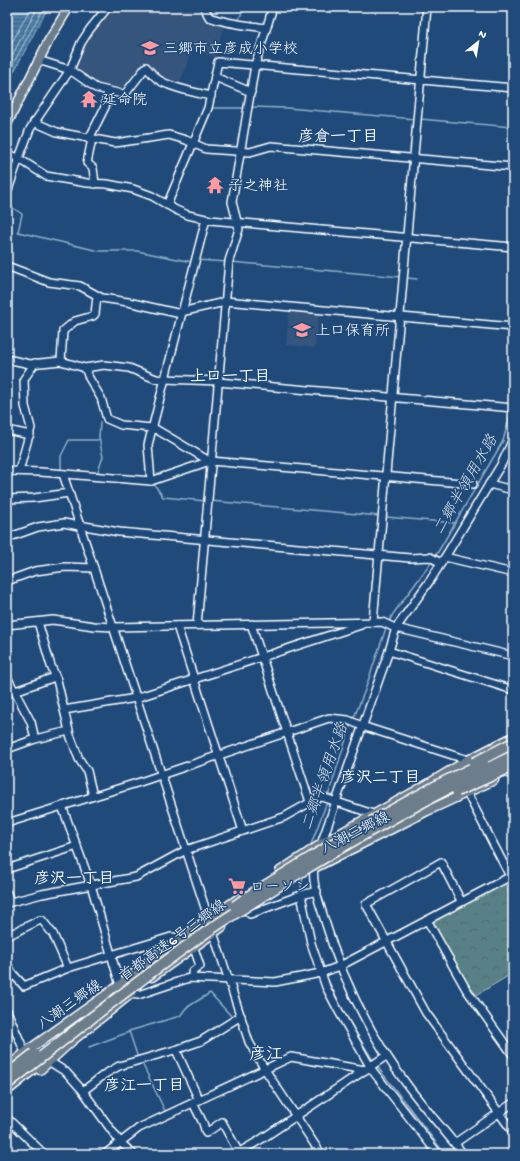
<svg xmlns="http://www.w3.org/2000/svg" width="520" height="1161" font-family="'Gochi Hand','Klee One',sans-serif">
  <defs>
    <pattern id="park-crowns" width="20" height="18" patternUnits="userSpaceOnUse"><rect width="20" height="18" fill="#598187"/><path d="M2 6a3 3 0 1 1 6 0M12 15a3 3 0 1 1 6 0" fill="none" stroke="#53696c"/></pattern>
    <pattern id="water-rules" width="6" height="5" patternUnits="userSpaceOnUse"><rect width="6" height="5" fill="#497ca6"/><path d="M0 2.5h6" fill="none" stroke="#4a667e"/></pattern>
  </defs>
  <rect width="100%" height="100%" fill="#1f4a7a"/>
  <filter id="ink" filterUnits="userSpaceOnUse"><feTurbulence type="fractalNoise" baseFrequency=".025" numOctaves="2"/><feDisplacementMap in="SourceGraphic" scale="8" xChannelSelector="R" yChannelSelector="G"/><feConvolveMatrix kernelMatrix="1 2 1 2 8 2 1 2 1" color-interpolation-filters="sRGB"/></filter>
  <g filter="url(#ink)">
    <g fill="#34557d">
      <path d="M132,7H201L224,25L215,57L193,50L179,84L171,83L159,76L146,63L130,84L120,89L96,85L75,70L84,45L90,33L112,10L123,14L129,12Z"/>
      <path d="M289,311L319,314L315,348L286,345Z"/>
    </g>
    <path fill="url(#park-crowns)" stroke="#acc0c3" d="M504,882L513,900V973L475,996L431,921Z"/>
    <path fill="url(#water-rules)" stroke="#92b0ca" d="M7,7H49L40,22L7,85Z"/>
    <g fill="none" stroke-linecap="round" stroke-linejoin="round">
      <g stroke="#b6cbdb" stroke-width="1">
        <path d="M7,52L31,7"/>
        <path d="M7,65L38,7"/>
        <path d="M7,75L44,7"/>
      </g>
      <g stroke="#92b0ca" stroke-width="1.5">
        <path d="M238,21L245,7"/>
        <path d="M250,107L287,108L415,119"/>
        <path d="M210,108H246"/>
        <path d="M419,119L513,127"/>
        <path d="M7,204L22,214L18,232L99,251H137L192,262"/>
        <path d="M197,260L227,262"/>
        <path d="M231,262L401,277"/>
        <path d="M407,278L417,279"/>
        <path d="M61,471V456L69,440H100"/>
        <path d="M97,474L103,457L99,438L100,422"/>
        <path d="M154,484L163,497L206,501"/>
        <path d="M210,501L380,516"/>
        <path d="M386,517L455,523"/>
        <path d="M435,557L503,441L511,411"/>
        <path d="M389,622L393,614L433,560"/>
        <path d="M353,720L365,690L386,628"/>
        <path d="M328,796L351,723"/>
        <path d="M310,847L327,802"/>
        <path d="M302,892L301,886L304,874"/>
        <path d="M326,976L346,1016L374,1062"/>
        <path d="M89,1047L129,1032"/>
        <path d="M138,1058L129,1031L180,1016L186,1008L210,993L233,1018"/>
        <path d="M142,1063L166,1113"/>
        <path d="M376,1065L445,1154"/>
      </g>
      <g stroke="#fff" stroke-width="10">
        <g id="minor">
          <path d="M204,7L209,17C227,24 247,25 266,28"/>
          <path d="M38,60L70,70L96,88L122,94H125L146,67C150,71 154,77 159,80C171,88 197,93 211,96"/>
          <path d="M255,65L273,7"/>
          <path d="M215,77L251,92"/>
          <path d="M34,122L57,132L115,143L169,135L186,140L206,149L250,152L271,146L513,167"/>
          <path d="M89,139L105,107L108,91"/>
          <path d="M92,139L87,163L93,168L95,184"/>
          <path d="M7,154L19,158"/>
          <path d="M18,158L46,176L87,183L107,184L133,189L152,196L176,210L188,215L210,220L513,247"/>
          <path d="M7,193L19,158L30,129L70,70L81,43L90,29L108,7"/>
          <path d="M167,205L208,108L218,62L513,88"/>
          <path d="M7,266L49,282L80,286L102,298L128,302L181,314"/>
          <path d="M225,301L513,327"/>
          <path d="M181,312L225,302"/>
          <path d="M7,359L30,364L61,361L85,368L104,365L129,368L156,379L164,380"/>
          <path d="M61,361L63,331L75,321L93,316L95,314L97,296"/>
          <path d="M85,368L89,378L101,398L107,419L121,425L152,428"/>
          <path d="M164,379L218,381"/>
          <path d="M218,382L513,408"/>
          <path d="M152,427L211,462"/>
          <path d="M7,430L30,435"/>
          <path d="M211,461L473,484"/>
          <path d="M7,471L41,472L151,481L210,461"/>
          <path d="M19,471L31,428L25,406L24,379L35,363"/>
          <path d="M63,474L249,1042L264,1068L321,1154"/>
          <path d="M151,481L148,445L206,219"/>
          <path d="M489,484L513,490"/>
          <path d="M7,499L34,498L69,493"/>
          <path d="M79,525L119,532L410,558L430,557L441,563"/>
          <path d="M7,538L38,527L64,523L79,526"/>
          <path d="M445,557L513,573"/>
          <path d="M7,581L35,571L65,567L94,568"/>
          <path d="M38,622L51,666L57,680L70,735L79,759L87,771L93,796"/>
          <path d="M373,622L427,7"/>
          <path d="M251,624L310,802"/>
          <path d="M7,625L53,620L94,626L113,627L382,622L395,628"/>
          <path d="M197,625L229,261L239,229L232,202L255,65"/>
          <path d="M177,626L243,831"/>
          <path d="M396,628L513,656"/>
          <path d="M389,651L513,690"/>
          <path d="M7,677L31,722L35,739"/>
          <path d="M15,691L55,677"/>
          <path d="M64,710L136,698L361,625"/>
          <path d="M7,749L35,739L69,731"/>
          <path d="M500,771L513,775"/>
          <path d="M463,789L467,793L513,882"/>
          <path d="M62,806L91,885L119,982"/>
          <path d="M7,823L140,782L329,718L348,720L362,726L471,761"/>
          <path d="M320,847L389,651L396,628L431,579L445,557L502,463L513,439"/>
          <path d="M315,862C310,880 319,901 324,918C342,979 370,1036 408,1086C425,1109 445,1131 463,1154"/>
          <path d="M7,869L77,846"/>
          <path d="M7,893L10,902"/>
          <path d="M301,895L311,943L326,987L337,1008L372,1070L438,1154"/>
          <path d="M461,901L441,862L366,904L426,1013L513,1132"/>
          <path d="M7,903L42,894L136,877L186,850L284,817L318,798L322,797L376,815"/>
          <path d="M247,911L250,914L301,895L317,891"/>
          <path d="M427,920L466,989L513,1055"/>
          <path d="M7,936L40,920H42L53,934L68,968"/>
          <path d="M7,965L13,974"/>
          <path d="M7,978L13,974L24,986L68,968L171,937C181,936 182,944 189,949"/>
          <path d="M193,978L192,972L200,966L194,948"/>
          <path d="M130,994L138,995L189,978L275,982L321,973L340,966L513,875"/>
          <path d="M7,1011L23,1048"/>
          <path d="M176,1050L199,1100"/>
          <path d="M50,1062L66,1072L83,1091L105,1074L119,1066L178,1049L201,1041L241,1016"/>
          <path d="M83,1091L120,1142L133,1154"/>
          <path d="M193,1103L203,1123L206,1133L222,1122L239,1153"/>
          <path d="M7,1118L44,1154"/>
          <path d="M455,1143L513,1103"/>
          <path d="M105,1154L139,1128L291,1057L365,1070"/>
          <path d="M236,1154L260,1140L386,1056"/>
        </g>
      </g>
      <g stroke="#fff" stroke-width="11">
        <g id="major">
          <path d="M7,124L49,40L69,7"/>
          <path d="M316,867L427,811L494,780"/>
          <path d="M280,871L321,844L428,784L468,760L513,737"/>
          <path d="M152,977L222,927"/>
          <path d="M7,1067L31,1048L117,987L158,954L239,898"/>
          <path d="M40,1070L72,1041L127,997L136,988"/>
          <path d="M7,1091L43,1062"/>
        </g>
      </g>
      <use href="#minor" stroke="#1f4a7a" stroke-width="7"/>
      <use href="#major" stroke="#6c7d8b" stroke-width="8"/>
      <g stroke="#fff" stroke-width="13" stroke-linecap="butt">
        <g id="highway-bridge">
          <path d="M474,763L513,743"/>
          <path d="M457,791L513,766"/>
          <path d="M371,822L440,784L483,763"/>
          <path d="M235,906L255,892L338,841"/>
          <path d="M7,1075L34,1054"/>
          <path d="M7,1084C72,1033 137,981 205,933C231,915 258,899 284,882C358,836 434,794 513,756"/>
        </g>
      </g>
      <use href="#highway-bridge" stroke="#6c7d8b" stroke-width="10"/>
    </g>
  </g>
  <defs>
    <g id="school-bare" transform="scale(1.38)"><path d="M0-5L7-2L0 1L-7-2ZM-4 1L0 2.5L4 1V4Q0 6-4 4Z" fill="#ff9aa2" stroke="#1f4a7a" stroke-width="2.5" paint-order="stroke"/></g>
    <g id="temple-bare" transform="scale(1.38)"><path d="M0-6L5-2H3V0L6.5 2.5H4V6H1.5V3h-3V6H-4V2.5H-6.5L-3 0V-2H-5Z" fill="#ff9aa2" stroke="#1f4a7a" stroke-width="2.5" paint-order="stroke"/></g>
    <g id="supermarket-bare" transform="scale(1.38)"><path d="M-6-5.5h2.5l.6 2H6L4.5 2H-2.5L-4.4-4H-6ZM-1.5 3.2a1.3 1.3 0 1 0 .1 0ZM3 3.2a1.3 1.3 0 1 0 .1 0Z" fill="#ff9aa2" stroke="#1f4a7a" stroke-width="2.5" paint-order="stroke"/></g>
  </defs>
  <g fill-rule="evenodd">
    <use href="#school-bare" x="150" y="48"/>
    <use href="#temple-bare" x="89" y="99"/>
    <use href="#temple-bare" x="215" y="185"/>
    <use href="#school-bare" x="302" y="330"/>
    <use href="#supermarket-bare" x="237" y="886"/>
  </g>
  <g text-anchor="middle" stroke-width="3" stroke-linejoin="round" paint-order="stroke">
    <g font-size="15" fill="#fff" stroke="#1f4a7a" text-anchor="start">
      <text x="163" y="53">三郷市立彦成小学校</text>
      <text x="102" y="104">延命院</text>
      <text x="228" y="190">子之神社</text>
      <text x="315" y="335">上口保育所</text>
      <text x="250" y="891">ローソン</text>
    </g>
    <g font-size="15" fill="#fff" stroke="#1f4a7a">
      <text transform="translate(355 832) rotate(-27)" y="5">八潮三郷線</text>
      <text transform="translate(172 940) rotate(-36)" y="5">首都高速6号三郷線</text>
      <text transform="translate(69 1004) rotate(-35)" y="5">八潮三郷線</text>
    </g>
    <g font-size="16" font-weight="bold" fill="#fff" stroke="#1f4a7a">
      <text x="338" y="141">彦倉一丁目</text>
      <text x="230" y="381">上口一丁目</text>
      <text x="380" y="782">彦沢二丁目</text>
      <text x="74" y="883">彦沢一丁目</text>
      <text x="144" y="1090">彦江一丁目</text>
    </g>
    <g font-size="16" font-style="italic" fill="#d2dee9" stroke="#1f4a7a">
      <text transform="translate(464 484) rotate(-60)" y="6">二郷半領用水路</text>
      <text transform="translate(323 776) rotate(-71)" y="6">二郷半領用水路</text>
    </g>
    <g font-size="17" font-weight="bold" fill="#fff" stroke="#1f4a7a">
      <text x="266" y="1059">彦江</text>
    </g>
  </g>
  <rect width="520" height="1161" fill="none" stroke="#1f4a7a" stroke-width="24"/>
  <rect x="12" y="12" width="496" height="1137" fill="none" stroke="#fff" stroke-width="1.5" filter="url(#ink)"/>
  <g transform="translate(478 42) rotate(30)" stroke="#1f4a7a" stroke-width="3" paint-order="stroke">
  <path d="M0-3L7 15L0 10L-7 15Z" fill="#ffffff"/>
  <text y="-6" font-size="11" font-weight="bold" text-anchor="middle" fill="#ffffff">N</text>
  </g>
</svg>
